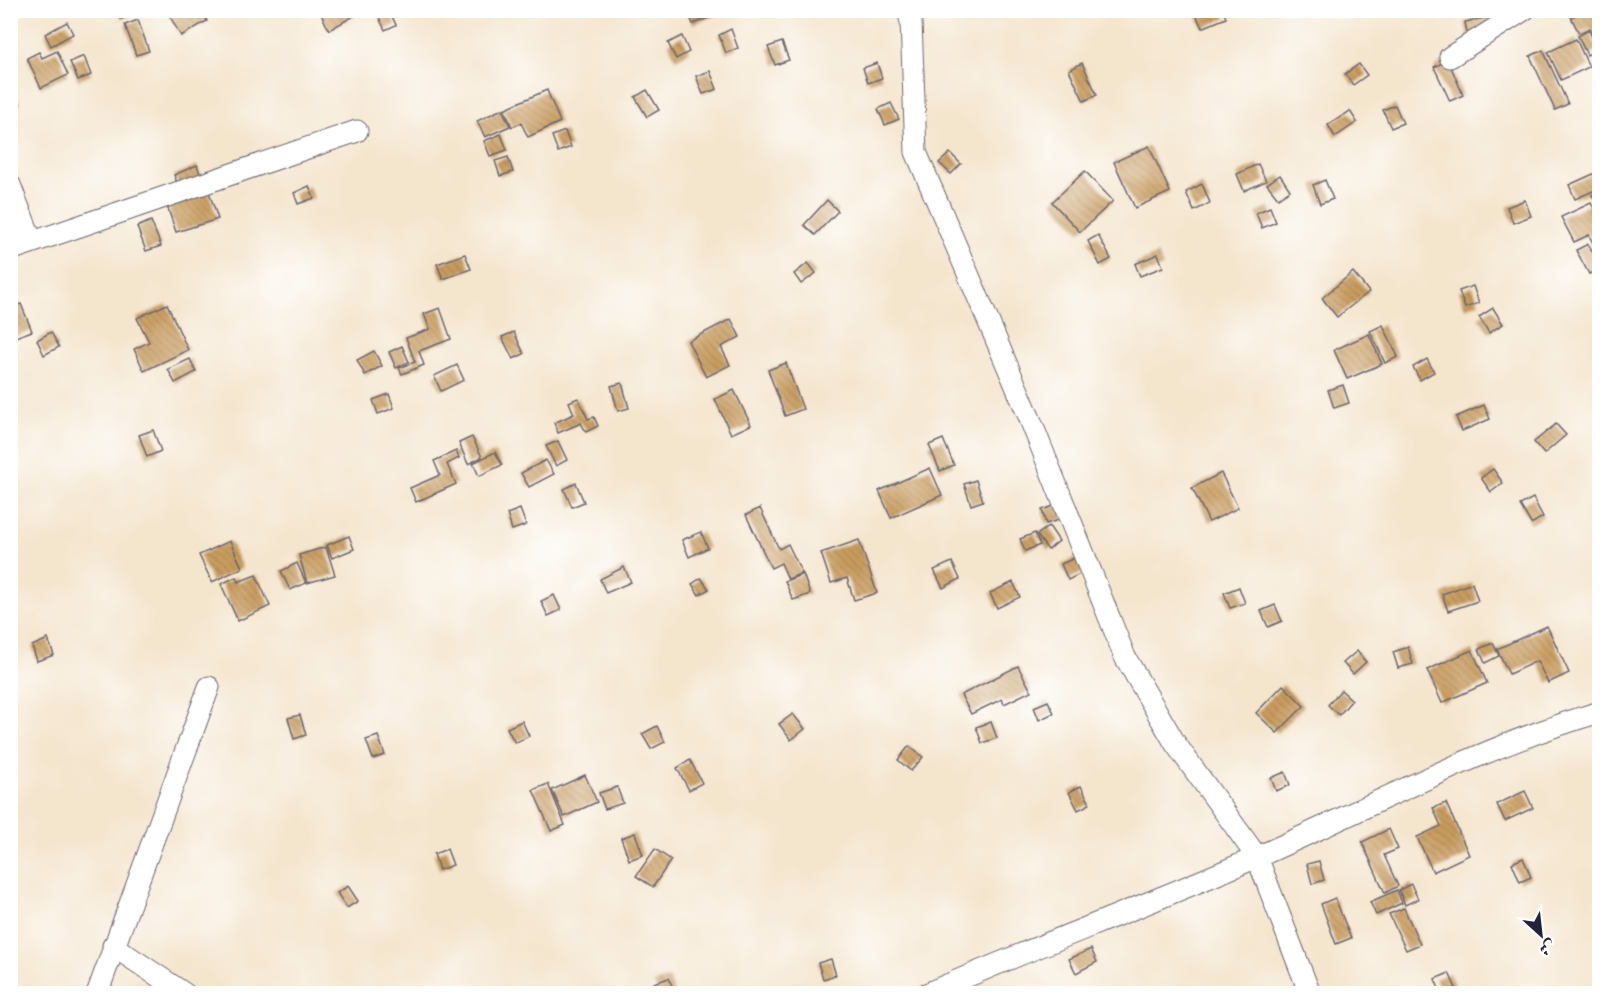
<svg xmlns="http://www.w3.org/2000/svg" width="1610" height="1004" font-family="Cardo,Amiri,serif">
  <defs>
    <pattern id="building-back-hatch" width="6" height="6" patternUnits="userSpaceOnUse" patternTransform="scale(1.5)"><rect width="6" height="6" fill="#ca9d5f"/><path d="M-1 5l2 2M0 0l6 6M5-1l2 2" fill="none" stroke="#a48050"/></pattern>
  </defs>
  <rect width="100%" height="100%" fill="#fff"/>
  <filter id="ink" filterUnits="userSpaceOnUse"><feTurbulence type="fractalNoise" baseFrequency=".0167" numOctaves="2"/><feDisplacementMap in="SourceGraphic" scale="12" xChannelSelector="R" yChannelSelector="G"/><feConvolveMatrix kernelMatrix="1 2 1 2 8 2 1 2 1" color-interpolation-filters="sRGB"/></filter>
  <filter id="wash" filterUnits="userSpaceOnUse"><feTurbulence type="fractalNoise" baseFrequency=".008" numOctaves="4" result="noise"/><feDisplacementMap in="SourceGraphic" scale="24" xChannelSelector="R" yChannelSelector="G"/><feGaussianBlur stdDeviation="1.35" result="paint"/><feColorMatrix in="noise" values="0 0 0 0 0 0 0 0 0 0 0 0 0 0 0 0 0 1.4 0 .05"/><feComposite in="paint" operator="in"/></filter>
  <g filter="url(#wash)">
    <rect width="100%" height="100%" fill="#f4e5cd"/>
    <g id="blocks">
      <g fill="url(#building-back-hatch)">
        <path d="M119,10H145V11L121,19Z"/>
        <path d="M172,10H202L207,21L181,36L168,13Z"/>
        <path d="M319,10H360L361,12L329,30Z"/>
        <path d="M381,10H389L396,25L385,30L377,13Z"/>
        <path d="M687,10H727V11L693,24Z"/>
        <path d="M1198,10H1223L1226,18L1202,28L1195,12Z"/>
        <path d="M1586,10H1597L1600,16L1597,43L1590,28L1579,33L1571,17Z"/>
        <path d="M1490,17L1493,33L1468,39L1465,22Z"/>
        <path d="M138,20L149,51L136,55L125,25Z"/>
        <path d="M67,22L73,34L51,46L45,34Z"/>
        <path d="M731,29L738,48L726,53L719,35Z"/>
        <path d="M1589,30L1598,50L1587,55L1578,36Z"/>
        <path d="M682,36L689,52L676,59L668,43Z"/>
        <path d="M1576,39L1589,67L1561,80L1548,52Z"/>
        <path d="M782,42L789,60L775,65L768,47Z"/>
        <path d="M1543,50L1568,104L1555,110L1530,56Z"/>
        <path d="M57,51L68,75L41,88L27,58L39,52L42,58Z"/>
        <path d="M84,56L91,75L78,80L70,62Z"/>
        <path d="M1448,60L1463,95L1450,101L1434,67Z"/>
        <path d="M877,63L882,78L868,83L863,68Z"/>
        <path d="M1082,63L1097,95L1084,101L1069,70Z"/>
        <path d="M1359,64L1367,75L1353,85L1345,74Z"/>
        <path d="M710,71L717,89L703,94L696,76Z"/>
        <path d="M10,85L20,104L10,109Z"/>
        <path d="M547,90L560,122L528,137L521,123L512,127L504,109Z"/>
        <path d="M647,90L659,110L647,117L635,97Z"/>
        <path d="M891,103L899,119L885,125L878,109Z"/>
        <path d="M1395,105L1403,123L1391,128L1383,110Z"/>
        <path d="M502,109L510,126L485,137L477,121Z"/>
        <path d="M1350,111L1357,122L1335,137L1328,125Z"/>
        <path d="M565,131L571,147L558,152L552,136Z"/>
        <path d="M501,134L507,150L490,156L484,141Z"/>
        <path d="M1149,146L1170,192L1135,208L1114,162Z"/>
        <path d="M950,153L961,164L951,174L939,163Z"/>
        <path d="M508,157L513,172L500,176L495,161Z"/>
        <path d="M1258,164L1266,181L1244,191L1237,174Z"/>
        <path d="M197,165L203,182L180,191L174,175Z"/>
        <path d="M1085,171L1113,201L1080,232L1052,202Z"/>
        <path d="M1600,171V188L1575,199L1569,185Z"/>
        <path d="M1280,175L1290,190L1278,198L1267,184Z"/>
        <path d="M1325,180L1333,199L1320,204L1313,185Z"/>
        <path d="M1202,184L1210,203L1194,211L1186,192Z"/>
        <path d="M309,186L314,198L298,204L294,193Z"/>
        <path d="M208,189L218,219L176,232L166,203Z"/>
        <path d="M1600,190V209L1592,195Z"/>
        <path d="M827,200L838,211L815,235L804,225Z"/>
        <path d="M1525,200L1531,216L1513,223L1507,207Z"/>
        <path d="M1591,203L1600,220V258L1589,235L1574,242L1561,217Z"/>
        <path d="M1270,207L1276,222L1262,228L1256,213Z"/>
        <path d="M151,221L161,246L146,251L137,227Z"/>
        <path d="M1098,235L1111,259L1100,265L1088,241Z"/>
        <path d="M1588,244L1600,264V269L1589,274L1576,250Z"/>
        <path d="M465,254L471,269L443,279L437,264Z"/>
        <path d="M1158,254L1163,267L1140,276L1135,264Z"/>
        <path d="M808,263L816,273L801,284L794,274Z"/>
        <path d="M1353,272L1369,292L1337,317L1322,298Z"/>
        <path d="M1473,286L1479,303L1465,308L1459,291Z"/>
        <path d="M21,304L32,331L10,339V308Z"/>
        <path d="M167,304L188,350L144,371L134,349L149,342L137,318Z"/>
        <path d="M440,308L451,339L419,351L424,365L402,374L399,368L415,362L406,338L430,329L424,314Z"/>
        <path d="M1493,308L1503,324L1489,333L1479,317Z"/>
        <path d="M731,319L740,337L721,347L730,365L706,377L688,341Z"/>
        <path d="M1383,325L1398,357L1385,363L1370,331Z"/>
        <path d="M51,332L59,347L44,355L37,340Z"/>
        <path d="M514,332L524,354L513,359L502,337Z"/>
        <path d="M1369,334L1382,364L1347,379L1334,350Z"/>
        <path d="M402,346L409,362L396,368L389,352Z"/>
        <path d="M374,351L382,366L365,375L357,360Z"/>
        <path d="M190,359L196,372L175,383L168,369Z"/>
        <path d="M1427,359L1434,372L1420,380L1413,367Z"/>
        <path d="M786,363L803,409L785,416L768,370Z"/>
        <path d="M457,365L464,380L441,391L434,376Z"/>
        <path d="M622,383L629,408L618,411L611,386Z"/>
        <path d="M1343,385L1349,403L1334,408L1328,390Z"/>
        <path d="M734,390L751,425L731,434L715,399Z"/>
        <path d="M389,394L394,408L378,414L373,400Z"/>
        <path d="M578,398L588,419L594,417L598,426L586,432L581,423L558,433L554,423L574,414L569,402Z"/>
        <path d="M1484,405L1490,419L1462,431L1456,417Z"/>
        <path d="M1556,424L1566,435L1544,454L1534,442Z"/>
        <path d="M153,430L161,451L147,457L139,435Z"/>
        <path d="M472,437L482,457L468,464L459,443Z"/>
        <path d="M943,439L954,465L940,471L929,445Z"/>
        <path d="M558,441L567,460L556,466L546,446Z"/>
        <path d="M456,451L459,458L447,464L456,484L416,502L410,488L440,475L434,461Z"/>
        <path d="M495,452L502,465L479,476L473,463Z"/>
        <path d="M546,460L554,474L529,487L521,473Z"/>
        <path d="M930,468L942,495L891,518L879,491Z"/>
        <path d="M1493,469L1503,483L1491,492L1481,478Z"/>
        <path d="M1221,473L1238,508L1209,522L1192,488Z"/>
        <path d="M976,480L983,501L971,505L964,484Z"/>
        <path d="M576,483L584,502L572,507L564,489Z"/>
        <path d="M1533,498L1543,517L1531,524L1520,505Z"/>
        <path d="M1060,504L1065,518L1046,524L1042,510Z"/>
        <path d="M760,508L779,549L788,544L802,573L788,579L781,563L771,568L746,515Z"/>
        <path d="M520,509L526,525L512,530L507,514Z"/>
        <path d="M1049,526L1059,541L1048,550L1037,535Z"/>
        <path d="M701,532L708,548L689,557L682,540Z"/>
        <path d="M1035,533L1040,545L1025,551L1020,539Z"/>
        <path d="M349,536L354,549L332,558L327,545Z"/>
        <path d="M859,540L877,593L854,600L847,578L831,583L821,553Z"/>
        <path d="M230,541L242,568L212,582L199,555Z"/>
        <path d="M326,547L335,575L307,583L299,555Z"/>
        <path d="M1077,557L1084,572L1068,580L1061,564Z"/>
        <path d="M952,562L960,579L943,588L934,570Z"/>
        <path d="M297,563L306,583L290,590L281,571Z"/>
        <path d="M624,567L631,582L606,593L600,579Z"/>
        <path d="M803,574L810,594L793,600L785,581Z"/>
        <path d="M256,575L270,606L238,621L221,584L236,577L238,582Z"/>
        <path d="M701,578L709,589L699,595L692,584Z"/>
        <path d="M1013,582L1020,597L997,608L990,593Z"/>
        <path d="M1472,583L1478,601L1448,611L1442,594Z"/>
        <path d="M1239,587L1245,603L1230,608L1224,593Z"/>
        <path d="M554,595L561,610L548,616L541,601Z"/>
        <path d="M1275,605L1282,621L1268,627L1261,611Z"/>
        <path d="M1547,626L1569,673L1548,683L1537,661L1509,674L1497,649Z"/>
        <path d="M48,639L54,655L37,661L32,646Z"/>
        <path d="M1493,643L1499,656L1485,663L1479,649Z"/>
        <path d="M1408,647L1413,664L1398,668L1393,652Z"/>
        <path d="M1472,650L1487,683L1442,703L1427,670Z"/>
        <path d="M1357,651L1366,662L1353,674L1343,663Z"/>
        <path d="M1018,666L1031,691L1004,704L1002,699L971,714L961,695Z"/>
        <path d="M1283,685L1304,706L1277,733L1256,713Z"/>
        <path d="M1341,690L1352,700L1339,715L1328,705Z"/>
        <path d="M1048,701L1054,713L1039,720L1034,707Z"/>
        <path d="M793,714L805,729L791,740L779,724Z"/>
        <path d="M300,715L306,735L294,739L288,718Z"/>
        <path d="M522,721L529,736L515,743L507,728Z"/>
        <path d="M991,722L997,738L982,743L976,727Z"/>
        <path d="M657,726L665,742L651,749L642,734Z"/>
        <path d="M378,736L385,755L373,759L366,740Z"/>
        <path d="M909,746L923,757L911,771L898,760Z"/>
        <path d="M690,760L702,783L689,790L677,768Z"/>
        <path d="M1285,772L1290,785L1276,791L1271,778Z"/>
        <path d="M585,775L597,802L564,817L552,790Z"/>
        <path d="M548,784L565,825L551,831L533,790Z"/>
        <path d="M1081,786L1090,804L1078,810L1069,792Z"/>
        <path d="M617,787L623,803L605,809L599,793Z"/>
        <path d="M1525,791L1533,808L1505,821L1497,804Z"/>
        <path d="M1446,803L1469,855L1433,872L1417,837L1441,826L1433,808Z"/>
        <path d="M1389,829L1398,849L1384,855L1398,886L1385,893L1362,842Z"/>
        <path d="M635,833L643,855L629,860L621,838Z"/>
        <path d="M447,849L453,865L439,870L434,854Z"/>
        <path d="M655,849L671,860L653,887L636,876Z"/>
        <path d="M1523,858L1531,877L1520,882L1512,863Z"/>
        <path d="M1319,861L1324,880L1312,884L1307,864Z"/>
        <path d="M1411,884L1418,899L1405,905L1399,890Z"/>
        <path d="M348,886L358,901L347,908L337,893Z"/>
        <path d="M1397,890L1402,903L1376,915L1370,902Z"/>
        <path d="M1335,898L1351,938L1336,944L1321,904Z"/>
        <path d="M1404,908L1420,944L1406,950L1389,914Z"/>
        <path d="M1091,949L1097,962L1076,973L1069,959Z"/>
        <path d="M831,959L836,975L823,979L818,963Z"/>
        <path d="M1449,973L1456,988L1441,994L1435,979Z"/>
        <path d="M669,978L675,994H658L654,983Z"/>
      </g>
    </g>
  </g>
  <g filter="url(#ink)">
    <use href="#blocks" fill-opacity="0" stroke="#6c666e" stroke-width="1.5"/>
    <g fill="none" stroke-linecap="round" stroke-linejoin="round">
      <g stroke="#6c666e" stroke-width="23">
        <g id="minor">
          <path d="M908,10L911,22L916,152L1030,419L1125,657L1175,743L1257,857L1310,994"/>
          <path d="M1450,57L1524,10"/>
          <path d="M10,185L32,242"/>
          <path d="M10,250L357,131"/>
          <path d="M113,946L185,994"/>
          <path d="M97,994L209,687"/>
          <path d="M926,994C1036,946 1148,905 1257,857C1371,807 1480,747 1600,712"/>
        </g>
      </g>
      <use href="#minor" stroke="#fff" stroke-width="21"/>
    </g>
  </g>
  <rect width="1610" height="1004" fill="none" stroke="#fff" stroke-width="36"/>
  <g transform="translate(1541 935) rotate(153)" stroke="#ffffff" stroke-width="4.5" paint-order="stroke">
  <path d="M0-4.5L10 22L0 15L-10 22Z" fill="#22223b"/>
  <text y="-9" font-size="16" font-weight="bold" text-anchor="middle" fill="#22223b">ش</text>
  </g>
</svg>
